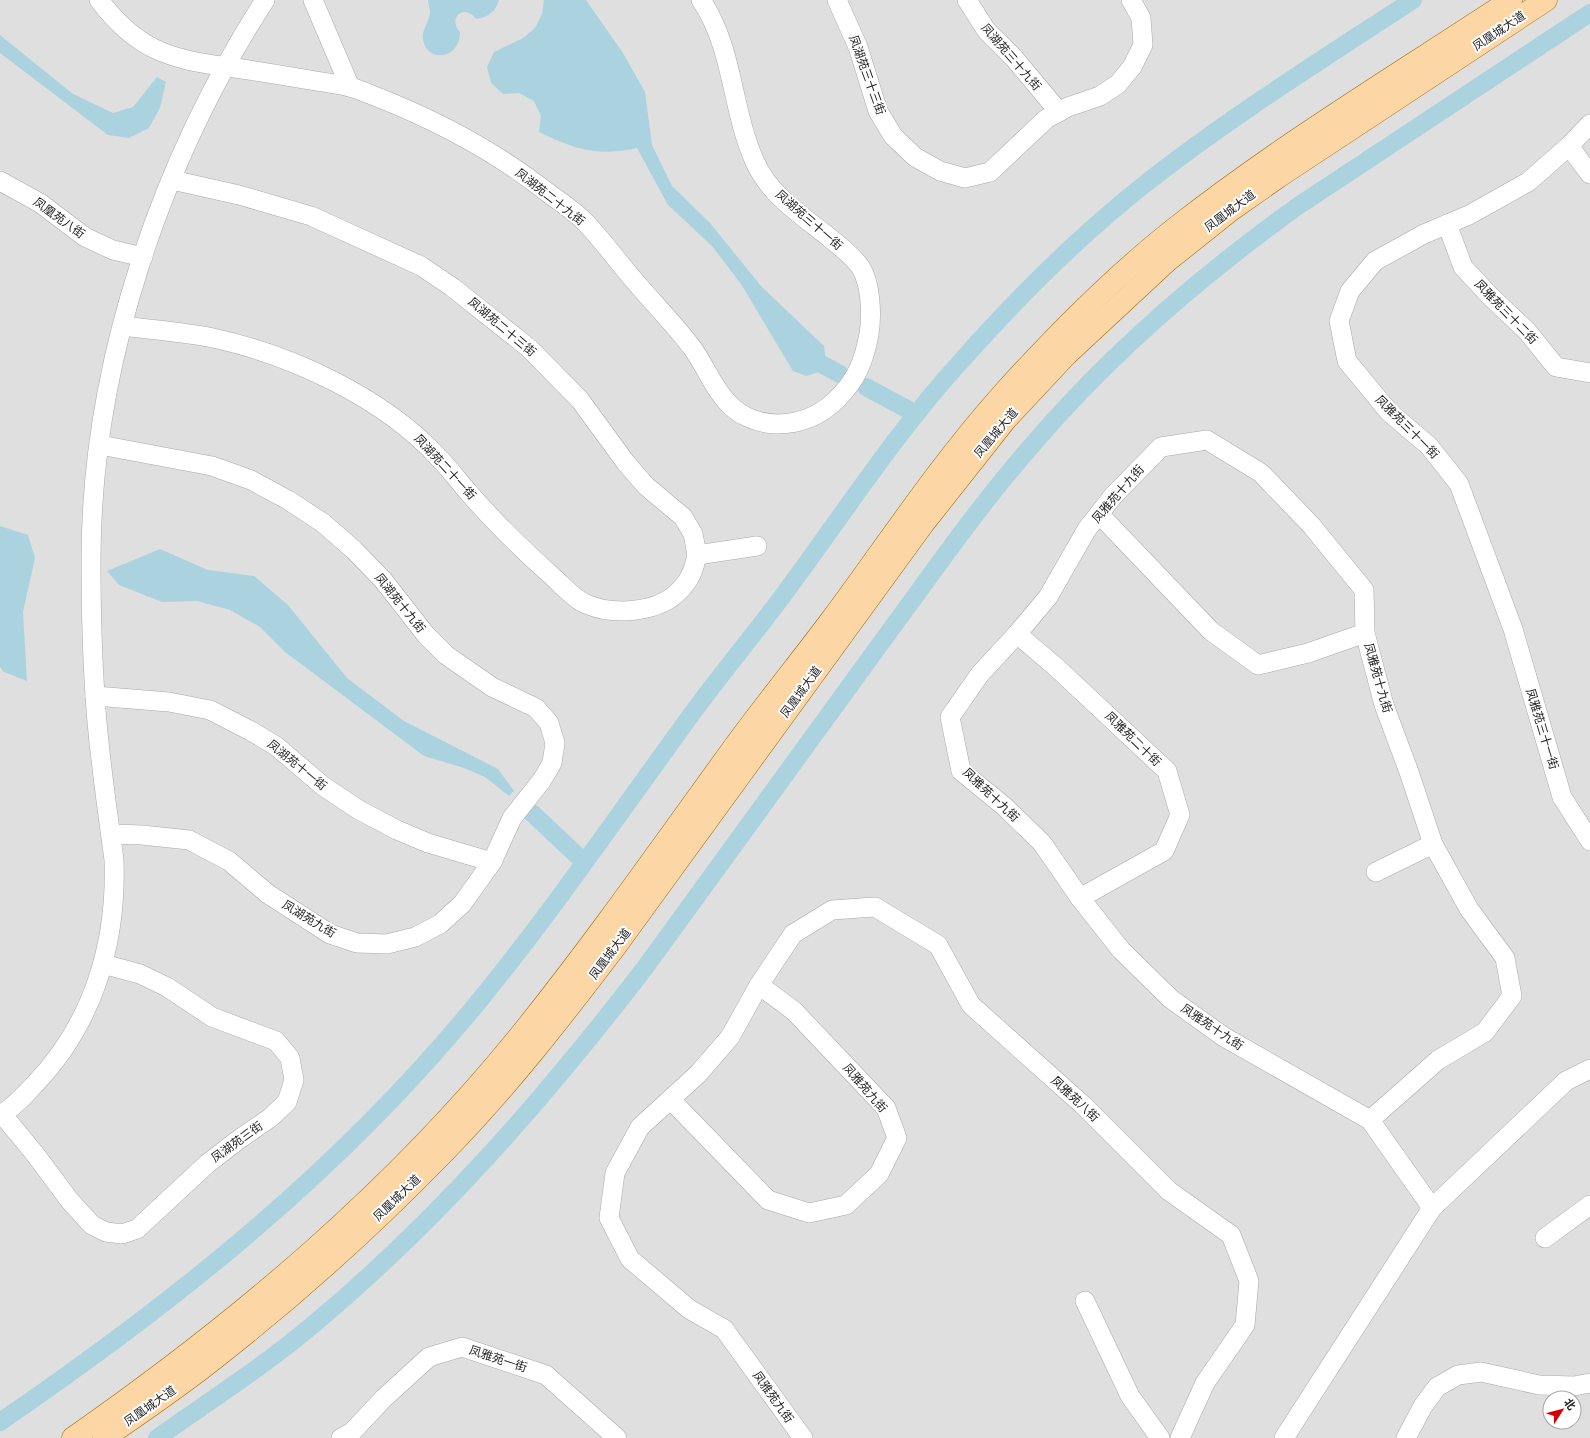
<svg xmlns="http://www.w3.org/2000/svg" width="1590" height="1438" font-family="'Space Grotesk','Noto Sans SC',sans-serif">
  <rect width="100%" height="100%" fill="#f2efe9"/>
  <path fill="#e0dfdf" fill-rule="evenodd" d="M0,0H1590V1438H0ZM1550,1398H1574V1422H1550Z"/>
  <g fill="#aad3df">
    <path d="M428,0H499C496,12 488,17 476,19C465,3 447,17 460,32C460,60 427,63 423,40C421,29 430,22 430,12C430,8 428,4 428,0Z"/>
    <path d="M544,0H586L623,53L645,92L652,145L672,186L710,223L761,286L824,346L826,360L819,372L806,376L793,371L741,284L712,246L668,205L637,148C599,157 573,149 539,132L541,116L534,101L519,93L503,94L491,83L487,67L494,52L523,38L535,28L542,14Z"/>
    <path d="M0,35L73,94L113,113L133,107L157,77L166,82L160,108L149,128L129,138L108,135L0,53Z"/>
    <path d="M0,526L28,535L35,558L23,612L27,681L4,672L0,667Z"/>
    <path d="M160,549L208,570L254,576L288,605L347,678L404,721L498,769L514,791L509,796L485,777L464,768L424,756L285,652L260,627L230,610L197,601L162,602L119,585L107,571Z"/>
  </g>
  <g fill="none" stroke-linecap="round" stroke-linejoin="round">
    <g stroke="#aad3df" stroke-width="18">
      <path d="M823,365L840,374"/>
      <path d="M866,387L916,414"/>
      <path d="M532,813L584,862"/>
      <path d="M0,1422C178,1300 342,1169 479,1001C554,909 621,811 691,715C723,671 758,630 790,586C846,510 898,430 962,360C1018,297 1079,236 1145,184C1230,117 1323,59 1413,0"/>
      <path d="M157,1438C208,1402 261,1368 309,1328C436,1223 544,1099 644,969C725,858 805,747 886,636C934,571 980,504 1034,443C1111,353 1202,275 1298,206L1590,13"/>
    </g>
    <g stroke="#a9a9a9" stroke-width="20">
      <g id="minor">
        <path d="M99,0C137,50 169,59 228,67C257,71 287,76 316,81C327,83 339,84 350,87C361,90 371,95 382,99C439,122 494,151 543,189C557,200 574,210 586,223C605,243 621,266 639,286C657,307 677,327 693,349C710,373 719,404 747,417C777,431 813,423 836,400C856,381 864,362 869,334C872,316 871,284 861,268C854,257 841,247 831,239C803,216 770,196 755,162C731,109 734,49 701,0"/>
        <path d="M313,0L350,87"/>
        <path d="M837,0L858,47L878,111L893,136L915,157L940,171L965,178L990,172L1046,119L1068,107L1100,96L1118,84L1132,67L1143,45L1141,18L1131,0"/>
        <path d="M967,0L986,30L1014,58L1059,112"/>
        <path d="M1590,124L1569,146L1528,182L1469,215L1424,234L1375,261L1350,291L1339,321L1347,361L1389,412L1429,446L1459,484L1513,629L1562,797L1590,841"/>
        <path d="M1569,146L1590,174"/>
        <path d="M172,180L239,195L311,216L421,266L452,287L529,348L580,400L626,463L646,486L683,517L693,534L697,555L757,546"/>
        <path d="M0,181L40,203L85,237L113,250L143,257"/>
        <path d="M1447,224L1463,267L1491,297L1527,331L1556,367L1590,373"/>
        <path d="M123,326C153,330 183,332 213,338C292,355 384,398 439,458C450,469 459,482 469,493C495,523 524,551 553,577C563,586 574,599 586,604C614,616 660,613 681,589C691,579 694,568 697,555"/>
        <path d="M100,445L212,466L251,480L288,500L323,523L354,550L383,580L426,635L446,655L492,687L536,708L549,723L555,743L552,763L542,780L512,818L492,862L462,904L440,924L415,937L387,944L357,943L330,934L268,894L229,861L189,840L142,835L111,834"/>
        <path d="M1099,514L1211,631L1258,665L1308,653L1365,633"/>
        <path d="M1017,634L1057,668L1167,771L1180,815L1164,851L1080,898"/>
        <path d="M95,696L169,702L210,710L251,731L276,746L323,786L359,810L397,830L428,843L492,862"/>
        <path d="M1376,872L1433,844"/>
        <path d="M671,1100L768,1200L809,1213L846,1205L879,1174L897,1138L886,1108L794,1011L759,985"/>
        <path d="M2,1114L35,1154L70,1201L92,1225L106,1232L122,1234L137,1229L207,1164L238,1140L270,1118L287,1102L294,1080L290,1058L276,1041L212,1017L167,987L140,974L103,964"/>
        <path d="M0,1115C13,1108 24,1096 34,1085C93,1024 117,944 114,860C107,806 98,750 95,695C92,651 91,605 91,560C91,366 160,163 265,0"/>
        <path d="M1370,1120L1438,1060L1485,1032L1512,996L1505,958L1469,909L1433,844L1409,772L1384,705L1365,633L1364,590L1311,525L1261,473L1207,440L1161,447L1113,496L1087,529L1048,597L1017,634L980,674L950,717L961,771L1005,807L1042,843L1080,898L1121,950L1171,999L1224,1037L1370,1120L1432,1208"/>
        <path d="M1545,1238L1590,1205"/>
        <path d="M1085,1301L1130,1396L1160,1438"/>
        <path d="M341,1438L352,1432L384,1398L429,1357L462,1347L546,1375L617,1438"/>
        <path d="M803,1438L724,1329L689,1309L630,1259L609,1218L615,1173L640,1127L698,1074L730,1037L759,985L793,934L832,910L875,907L938,945L971,1005L1083,1105L1169,1191L1231,1235L1249,1281L1245,1325L1205,1383L1180,1438"/>
        <path d="M1284,1438L1432,1208L1566,1081L1590,1069"/>
        <path d="M1406,1438L1423,1406L1437,1387L1458,1375L1481,1372L1539,1385L1574,1386L1590,1383"/>
      </g>
    </g>
    <g stroke="#a06b00" stroke-width="23">
      <g id="major">
        <path d="M73,1438C239,1322 396,1190 523,1032C596,941 663,845 732,750C764,706 799,663 832,619C887,545 938,467 1000,397C1055,336 1114,276 1178,226C1284,143 1399,74 1511,0"/>
        <path d="M104,1438C143,1411 183,1384 220,1354C299,1292 373,1225 443,1153C506,1089 561,1018 615,947L923,524L1006,419L1067,354L1167,261L1231,210L1278,177L1546,0"/>
      </g>
    </g>
    <use href="#minor" stroke="#fff" stroke-width="19"/>
    <use href="#major" stroke="#fcd6a4" stroke-width="22"/>
  </g>
  <g text-anchor="middle" stroke-width="4" stroke-linejoin="round" paint-order="stroke">
    <g font-size="12" fill="#222" stroke="#fff">
      <text transform="translate(1499 31) rotate(-34)" y="4">凤凰城大道</text>
      <text transform="translate(1011 57) rotate(49)" y="4">凤湖苑三十九街</text>
      <text transform="translate(867 75) rotate(70)" y="4">凤湖苑三十三街</text>
      <text transform="translate(550 197) rotate(38)" y="4">凤湖苑二十九街</text>
      <text transform="translate(1230 211) rotate(-37)" y="4">凤凰城大道</text>
      <text transform="translate(59 218) rotate(36)" y="4">凤凰苑八街</text>
      <text transform="translate(809 220) rotate(41)" y="4">凤湖苑三十一街</text>
      <text transform="translate(1506 312) rotate(46)" y="4">凤雅苑三十二街</text>
      <text transform="translate(502 327) rotate(40)" y="4">凤湖苑二十三街</text>
      <text transform="translate(1407 427) rotate(45)" y="4">凤雅苑三十一街</text>
      <text transform="translate(996 433) rotate(-50)" y="4">凤凰城大道</text>
      <text transform="translate(445 467) rotate(47)" y="4">凤湖苑二十一街</text>
      <text transform="translate(1118 494) rotate(-49)" y="4">凤雅苑十九街</text>
      <text transform="translate(400 603) rotate(51)" y="4">凤湖苑十九街</text>
      <text transform="translate(1378 678) rotate(74)" y="4">凤雅苑十九街</text>
      <text transform="translate(801 692) rotate(-54)" y="4">凤凰城大道</text>
      <text transform="translate(1542 729) rotate(73)" y="4">凤雅苑三十一街</text>
      <text transform="translate(1133 739) rotate(44)" y="4">凤雅苑二十街</text>
      <text transform="translate(297 765) rotate(39)" y="4">凤湖苑十一街</text>
      <text transform="translate(991 795) rotate(43)" y="4">凤雅苑十九街</text>
      <text transform="translate(309 919) rotate(31)" y="4">凤湖苑九街</text>
      <text transform="translate(610 954) rotate(-53)" y="4">凤凰城大道</text>
      <text transform="translate(1212 1027) rotate(34)" y="4">凤雅苑十九街</text>
      <text transform="translate(865 1088) rotate(49)" y="4">凤雅苑九街</text>
      <text transform="translate(1075 1099) rotate(43)" y="4">凤雅苑八街</text>
      <text transform="translate(237 1142) rotate(-36)" y="4">凤湖苑三街</text>
      <text transform="translate(397 1198) rotate(-44)" y="4">凤凰城大道</text>
      <text transform="translate(498 1359) rotate(18)" y="4">凤雅苑一街</text>
      <text transform="translate(773 1397) rotate(54)" y="4">凤雅苑九街</text>
      <text transform="translate(150 1406) rotate(-35)" y="4">凤凰城大道</text>
    </g>
  </g>
  <g transform="translate(1562 1410) rotate(54)"><circle r="19" fill="#ffffff" stroke="#a7a7a7"/>
  <path d="M0-3L7 15L0 10L-7 15Z" fill="#d40000"/>
  <text y="-6" font-size="11" font-weight="bold" text-anchor="middle" fill="#222222">北</text>
  </g>
</svg>
